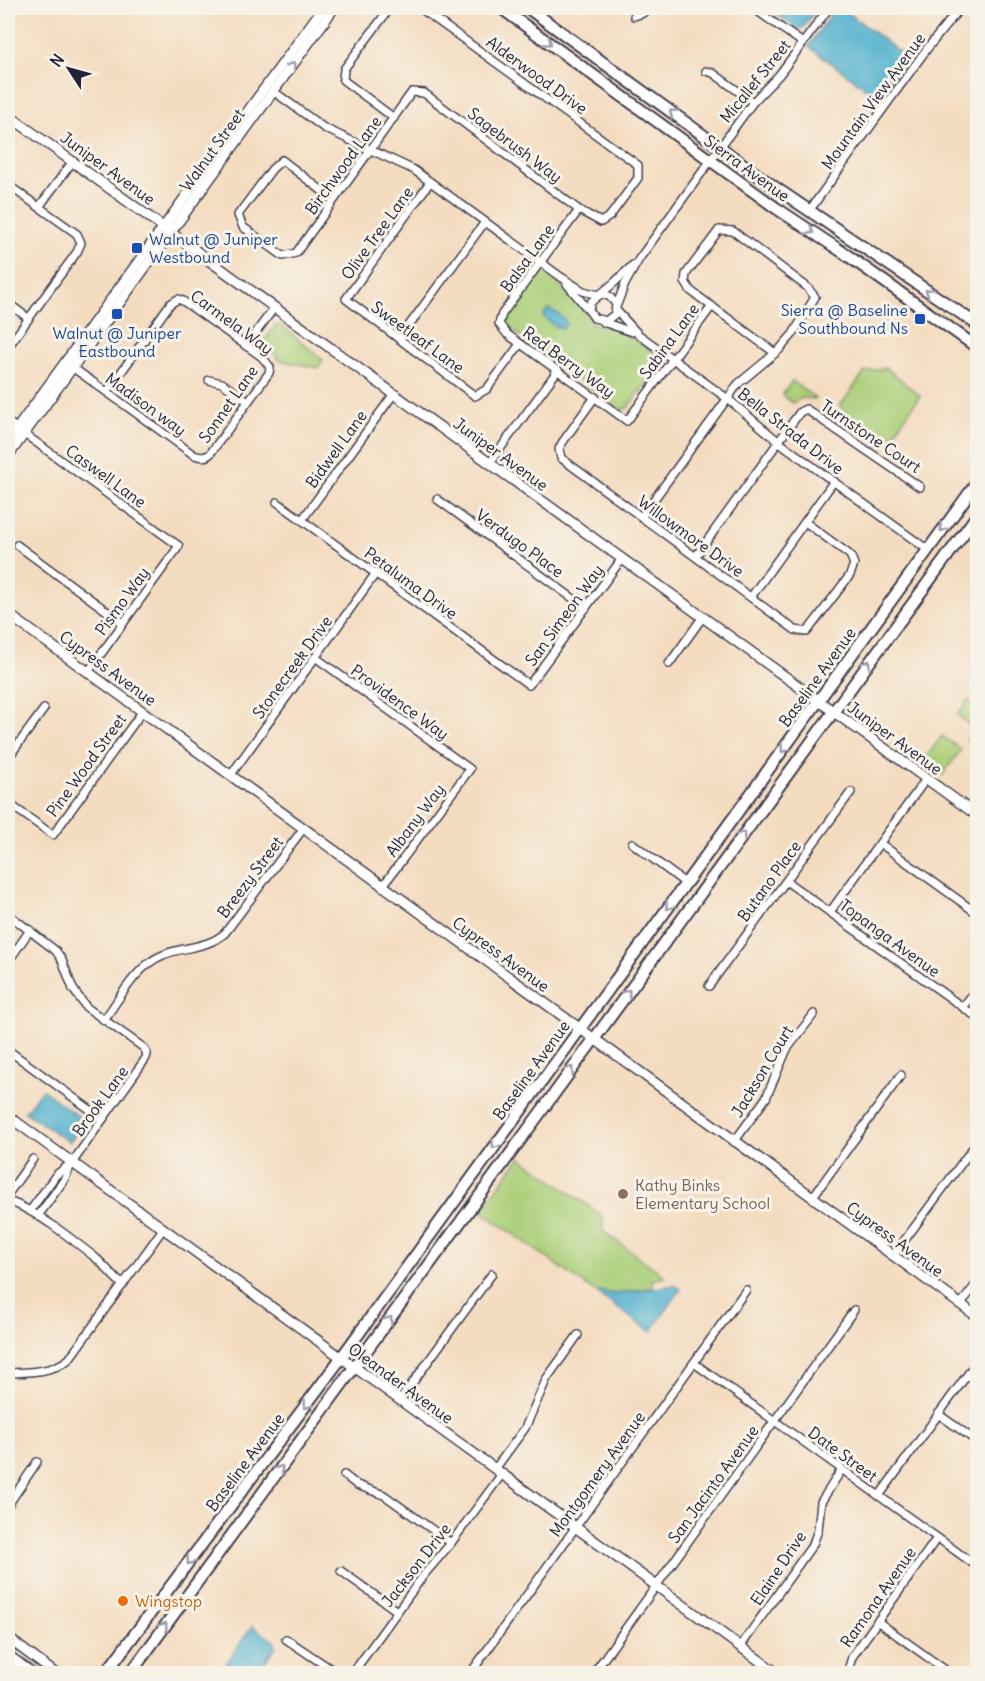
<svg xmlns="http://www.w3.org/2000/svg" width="985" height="1681" font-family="Delius,sans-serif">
  <rect width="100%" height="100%" fill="#f7f3e8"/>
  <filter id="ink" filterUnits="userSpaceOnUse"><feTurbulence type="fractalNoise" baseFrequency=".0167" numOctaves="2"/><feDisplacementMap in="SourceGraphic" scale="12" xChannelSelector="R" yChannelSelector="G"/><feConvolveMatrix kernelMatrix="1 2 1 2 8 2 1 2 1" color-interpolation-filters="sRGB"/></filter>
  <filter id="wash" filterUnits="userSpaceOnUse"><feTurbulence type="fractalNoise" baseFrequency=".008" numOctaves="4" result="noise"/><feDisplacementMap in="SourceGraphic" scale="24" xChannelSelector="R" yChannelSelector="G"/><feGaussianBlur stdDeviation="1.35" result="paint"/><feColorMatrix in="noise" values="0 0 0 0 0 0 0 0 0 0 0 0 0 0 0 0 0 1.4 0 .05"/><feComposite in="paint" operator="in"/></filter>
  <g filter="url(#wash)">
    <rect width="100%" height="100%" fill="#f4dcc0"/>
    <g fill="#aacf78" stroke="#66785a" stroke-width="1.5">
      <path d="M540,272L548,273L552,279L572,295L593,324L619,330L662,357L661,366L626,409H619L506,325L507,318L536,275Z"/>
      <path d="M281,325L323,360L318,368L279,360L275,354L265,347L264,341L275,326Z"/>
      <path d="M886,368L920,396L884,448L843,420L848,415L840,406L865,372Z"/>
      <path d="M792,381L816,399L801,398L793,403L782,395Z"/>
      <path d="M968,700L977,707V747L967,740L974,729L958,715Z"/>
      <path d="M942,736L961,750L942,775L923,761Z"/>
      <path d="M520,1157L602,1216L604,1232L666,1277L652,1280L653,1287L616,1294L600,1291L598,1294L481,1211Z"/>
    </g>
    <g fill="#4fb0ce" stroke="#386984" stroke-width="1.5">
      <path d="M784,8H817L803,28L798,29L778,15Z"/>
      <path d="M836,8H842L907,58L879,98L808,46Z"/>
      <path d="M548,309C556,312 562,315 567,323L563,329C556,328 548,321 543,316Z"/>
      <path d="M42,1089L86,1122L69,1142L25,1112Z"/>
      <path d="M674,1285L681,1289L651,1332L598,1294L599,1291L616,1294Z"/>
      <path d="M252,1626L274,1641L276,1647L256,1673H241L226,1664Z"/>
    </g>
  </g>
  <g filter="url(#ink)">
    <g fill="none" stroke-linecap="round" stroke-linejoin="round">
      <g stroke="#423e4f" stroke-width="10">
        <g id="street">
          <path d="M390,8L344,69L343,80L394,118"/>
          <path d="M753,8L803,43"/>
          <path d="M634,16L643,13L648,8"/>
          <path d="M706,71L713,73L753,102"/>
          <path d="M273,91L324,128L414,170L561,277L583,291L599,295"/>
          <path d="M430,182L346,299L475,396L487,389L520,344"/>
          <path d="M8,185L77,234L81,243L77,252L8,347"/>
          <path d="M334,200L282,160L272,169L238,215L243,227L283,256L296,253L412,92L424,93L579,210L601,222L610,216L638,178V165L420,8"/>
          <path d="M39,207L73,161"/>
          <path d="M579,210L502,314L499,324L507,334L627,421L712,306"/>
          <path d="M809,211L926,50L960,8"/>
          <path d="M567,284L590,312"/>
          <path d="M601,294L609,296L616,304L615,314L606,321L594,318L589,310L591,302L615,282L633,265"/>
          <path d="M8,303L28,318"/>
          <path d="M616,307L625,284L639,259L753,102L779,75L829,8"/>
          <path d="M616,310L638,334L728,399L779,442L928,550"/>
          <path d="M603,322L632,332"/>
          <path d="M399,339L485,222"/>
          <path d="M246,346L274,308"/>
          <path d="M72,367L194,455C201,457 205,458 210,454L269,373L270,367L262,357L183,301L178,299L170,304L107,392"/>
          <path d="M209,380L222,383L248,401"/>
          <path d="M595,397L562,443L559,449L561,458L795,630L807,632L850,575L854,564L850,555L805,522"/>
          <path d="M8,422L179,546L88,672"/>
          <path d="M489,464L558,370"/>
          <path d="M437,499L586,608"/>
          <path d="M277,502L529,685L621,560"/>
          <path d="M642,516L738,384L779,350L793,334L815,297L807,287L733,231L719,230L686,274L685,282L691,291L775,353"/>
          <path d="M302,520L393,395"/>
          <path d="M17,545L123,623"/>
          <path d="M696,556L800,412L806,409L920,487"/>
          <path d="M751,597L834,481"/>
          <path d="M315,657L470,769L382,887"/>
          <path d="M669,664L702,618"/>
          <path d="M8,758L44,709"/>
          <path d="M230,776L376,573"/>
          <path d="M8,803L53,835L142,712"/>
          <path d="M632,843L685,883"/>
          <path d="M881,844L978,914"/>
          <path d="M786,881L978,1018"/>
          <path d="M830,912L926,779"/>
          <path d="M8,914L56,951L62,960L73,989L86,1007L144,1048L147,1054L146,1058L72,1163L64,1180L38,1216"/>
          <path d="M8,962L30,930"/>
          <path d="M709,986L851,792"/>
          <path d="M963,1007L978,987"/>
          <path d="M104,1020C120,998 137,965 163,955C184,946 207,949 225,933L303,829"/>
          <path d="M8,1050L103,1119"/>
          <path d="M734,1142L766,1098L787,1049L814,1014"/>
          <path d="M8,1194L33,1159"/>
          <path d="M812,1198L901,1075"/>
          <path d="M8,1201C37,1211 72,1239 97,1259C106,1267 113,1277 123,1285"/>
          <path d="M30,1211L56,1175L70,1164"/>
          <path d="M893,1256L978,1141"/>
          <path d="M960,1305L978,1282"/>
          <path d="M694,1363L978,1567"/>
          <path d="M8,1373C29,1372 51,1373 69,1359L163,1229"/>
          <path d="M400,1400L492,1274"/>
          <path d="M938,1414L978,1442"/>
          <path d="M495,1469L525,1428L547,1378L578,1335"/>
          <path d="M344,1475L357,1485L384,1495L451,1543"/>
          <path d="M879,1496L978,1360"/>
          <path d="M8,1505L37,1462"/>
          <path d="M341,1571L397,1611"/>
          <path d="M877,1621L951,1674"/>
          <path d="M286,1639L338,1674"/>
          <path d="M740,1647L813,1544L818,1530L821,1502L842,1469"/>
          <path d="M352,1674L423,1576L451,1543L502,1474"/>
          <path d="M470,1674L746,1290"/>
          <path d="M593,1674L854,1310"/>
          <path d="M847,1674L852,1657L937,1538"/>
        </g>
      </g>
      <g stroke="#423e4f" stroke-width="12">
        <g id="secondary">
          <path d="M8,115L978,816"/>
          <path d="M8,441L323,8"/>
          <path d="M8,456L334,8"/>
          <path d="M8,614L978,1317"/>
          <path d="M8,1116L778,1674"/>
          <path d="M8,1638L56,1674"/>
          <path d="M8,1655L33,1674"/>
        </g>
      </g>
      <g stroke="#423e4f" stroke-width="14">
        <g id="primary">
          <path d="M501,8L776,208L844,253L978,348"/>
          <path d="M528,8L773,186L978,325"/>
          <path d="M105,1674L341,1358L978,481"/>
          <path d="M130,1674L978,514"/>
        </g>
      </g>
      <use href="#street" stroke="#fff" stroke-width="7"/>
      <use href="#secondary" stroke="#fff" stroke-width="9"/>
      <use href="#primary" stroke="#fff" stroke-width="10"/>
    </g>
    <defs><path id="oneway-chevron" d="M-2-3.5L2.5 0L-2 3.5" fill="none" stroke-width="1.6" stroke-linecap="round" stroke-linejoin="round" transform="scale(1.5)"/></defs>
    <g stroke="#9c9ca7">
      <use href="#oneway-chevron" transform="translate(548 42) rotate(36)"/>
      <use href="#oneway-chevron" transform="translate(292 66) rotate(-54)"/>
      <use href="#oneway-chevron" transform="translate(673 113) rotate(-144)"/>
      <use href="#oneway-chevron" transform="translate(810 231) rotate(33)"/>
      <use href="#oneway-chevron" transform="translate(929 292) rotate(-146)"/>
      <use href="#oneway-chevron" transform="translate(943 528) rotate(126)"/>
      <use href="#oneway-chevron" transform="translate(867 664) rotate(-54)"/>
      <use href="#oneway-chevron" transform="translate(784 749) rotate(126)"/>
      <use href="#oneway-chevron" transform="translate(742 835) rotate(-54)"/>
      <use href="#oneway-chevron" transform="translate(669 906) rotate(126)"/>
      <use href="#oneway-chevron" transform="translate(627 993) rotate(-53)"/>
      <use href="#oneway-chevron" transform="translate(570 1070) rotate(-54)"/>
      <use href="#oneway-chevron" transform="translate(495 1145) rotate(126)"/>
      <use href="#oneway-chevron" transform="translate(389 1320) rotate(-54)"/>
      <use href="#oneway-chevron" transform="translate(307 1405) rotate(127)"/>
      <use href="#oneway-chevron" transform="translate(280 1469) rotate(-53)"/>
      <use href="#oneway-chevron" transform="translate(190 1561) rotate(127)"/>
      <use href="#oneway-chevron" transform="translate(164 1626) rotate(-54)"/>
    </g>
  </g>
  <g fill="#1a4fb4" stroke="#f7f3e8" stroke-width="2">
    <rect x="131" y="242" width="12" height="12" rx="3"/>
    <rect x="111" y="308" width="12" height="12" rx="3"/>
    <rect x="914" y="313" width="12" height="12" rx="3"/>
  </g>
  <circle fill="#8d6e63" stroke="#f7f3e8" stroke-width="2" cx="623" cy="1194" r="6"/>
  <circle fill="#e8710a" stroke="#f7f3e8" stroke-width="2" cx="123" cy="1601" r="6"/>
  <g text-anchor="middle" stroke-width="6" stroke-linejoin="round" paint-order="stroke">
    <g font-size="16" fill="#22223b" stroke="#f7f3e8">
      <text transform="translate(537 75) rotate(36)" y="6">Alderwood Drive</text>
      <text transform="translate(755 81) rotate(-51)" y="6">Micallef Street</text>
      <text transform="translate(873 101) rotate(-54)" y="6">Mountain View Avenue</text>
      <text transform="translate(515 145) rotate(37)" y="6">Sagebrush Way</text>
      <text transform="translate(212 150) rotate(-54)" y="6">Walnut Street</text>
      <text transform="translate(343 165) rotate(-54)" y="6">Birchwood Lane</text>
      <text transform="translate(108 168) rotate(36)" y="6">Juniper Avenue</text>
      <text transform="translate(747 168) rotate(36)" y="6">Sierra Avenue</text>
      <text transform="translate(377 233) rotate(-54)" y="6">Olive Tree Lane</text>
      <text transform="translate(527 258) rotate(-54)" y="6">Balsa Lane</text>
      <text transform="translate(232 322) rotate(36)" y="6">Carmela Way</text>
      <text transform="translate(418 337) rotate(36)" y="6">Sweetleaf Lane</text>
      <text transform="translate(669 341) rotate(-54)" y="6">Sabina Lane</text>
      <text transform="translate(569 362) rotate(36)" y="6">Red Berry Way</text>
      <text transform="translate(146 404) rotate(36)" y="6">Madison way</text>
      <text transform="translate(228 404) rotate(-55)" y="6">Sonnet Lane</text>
      <text transform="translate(791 431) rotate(38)" y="6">Bella Strada Drive</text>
      <text transform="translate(871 436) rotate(34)" y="6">Turnstone Court</text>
      <text transform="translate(336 449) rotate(-54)" y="6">Bidwell Lane</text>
      <text transform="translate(501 454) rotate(36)" y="6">Juniper Avenue</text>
      <text transform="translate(106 476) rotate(36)" y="6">Caswell Lane</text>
      <text transform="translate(691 536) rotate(36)" y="6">Willowmore Drive</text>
      <text transform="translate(520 543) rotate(36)" y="6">Verdugo Place</text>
      <text transform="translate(411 583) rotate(36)" y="6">Petaluma Drive</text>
      <text transform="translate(122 601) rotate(-54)" y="6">Pismo Way</text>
      <text transform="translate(564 615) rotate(-54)" y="6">San Simeon Way</text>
      <text transform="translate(292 667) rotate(-54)" y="6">Stonecreek Drive</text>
      <text transform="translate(108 668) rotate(36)" y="6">Cypress Avenue</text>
      <text transform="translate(817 677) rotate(-54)" y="6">Baseline Avenue</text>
      <text transform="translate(400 702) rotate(36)" y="6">Providence Way</text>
      <text transform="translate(895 738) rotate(36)" y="6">Juniper Avenue</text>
      <text transform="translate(86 765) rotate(-54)" y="6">Pine Wood Street</text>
      <text transform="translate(415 820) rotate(-53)" y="6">Albany Way</text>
      <text transform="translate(250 877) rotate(-53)" y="6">Breezy Street</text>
      <text transform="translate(769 881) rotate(-54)" y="6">Butano Place</text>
      <text transform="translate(890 938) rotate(36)" y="6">Topanga Avenue</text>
      <text transform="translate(501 954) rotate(36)" y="6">Cypress Avenue</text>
      <text transform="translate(531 1070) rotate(-54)" y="6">Baseline Avenue</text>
      <text transform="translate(762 1071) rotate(-59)" y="6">Jackson Court</text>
      <text transform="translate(100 1101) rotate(-54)" y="6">Brook Lane</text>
      <text transform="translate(895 1239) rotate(36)" y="6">Cypress Avenue</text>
      <text transform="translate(401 1383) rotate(36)" y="6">Oleander Avenue</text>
      <text transform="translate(843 1454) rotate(36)" y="6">Date Street</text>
      <text transform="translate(245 1462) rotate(-53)" y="6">Baseline Avenue</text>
      <text transform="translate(597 1474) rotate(-54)" y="6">Montgomery Avenue</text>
      <text transform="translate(713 1484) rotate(-54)" y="6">San Jacinto Avenue</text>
      <text transform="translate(416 1565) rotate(-52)" y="6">Jackson Drive</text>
      <text transform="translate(778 1568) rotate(-56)" y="6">Elaine Drive</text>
      <text transform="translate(878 1597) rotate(-55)" y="6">Ramona Avenue</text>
    </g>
    <g font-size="16" fill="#164399" stroke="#f7f3e8" text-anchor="start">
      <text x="149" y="245">Walnut @ Juniper<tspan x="149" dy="18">Westbound</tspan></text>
      <text x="908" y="316" text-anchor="end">Sierra @ Baseline<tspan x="908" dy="18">Southbound Ns</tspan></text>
      <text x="117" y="339" text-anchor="middle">Walnut @ Juniper<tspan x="117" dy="18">Eastbound</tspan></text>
    </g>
    <g font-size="16" fill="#785e54" stroke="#f7f3e8" text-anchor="start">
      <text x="635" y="1191">Kathy Binks<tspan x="635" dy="18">Elementary School</tspan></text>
    </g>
    <g font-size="16" fill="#c56008" stroke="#f7f3e8" text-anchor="start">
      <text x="135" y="1607">Wingstop</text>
    </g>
  </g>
  <rect width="985" height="1681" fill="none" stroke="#f7f3e8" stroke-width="30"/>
  <g transform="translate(69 69) rotate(306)" stroke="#f7f3e8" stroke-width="4.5" paint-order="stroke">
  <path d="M0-4.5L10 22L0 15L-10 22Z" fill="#22223b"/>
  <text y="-9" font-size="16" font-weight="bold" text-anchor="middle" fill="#22223b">N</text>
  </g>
</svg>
